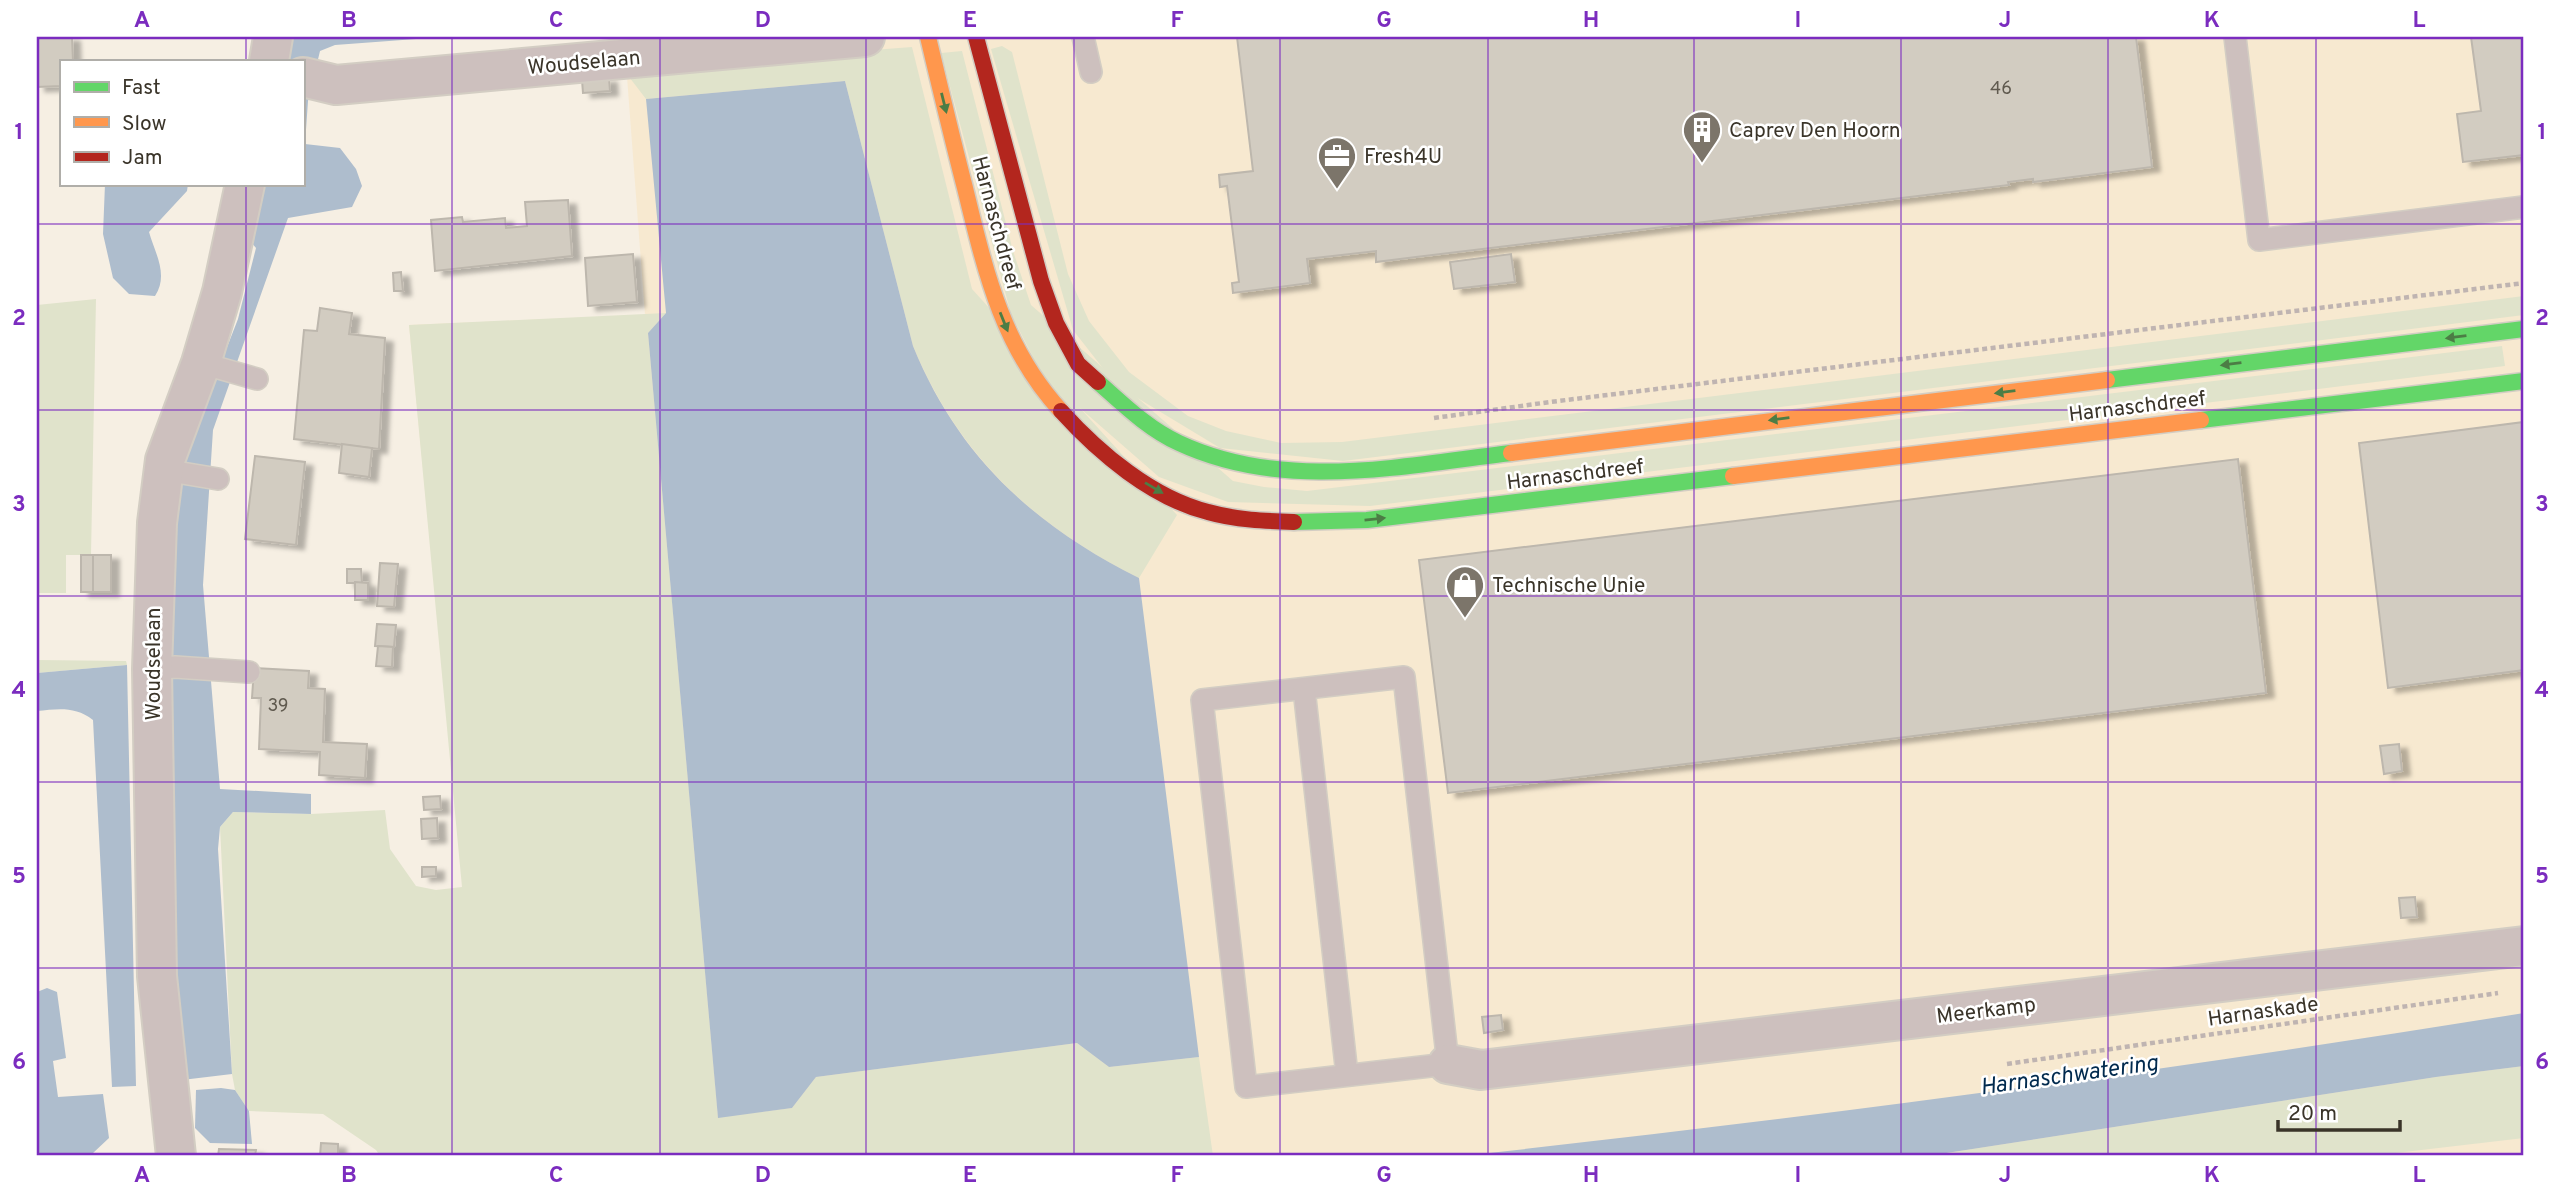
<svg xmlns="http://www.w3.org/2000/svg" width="2561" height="1193" font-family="Overpass,sans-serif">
  <defs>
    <filter id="shadow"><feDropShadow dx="8" dy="4.5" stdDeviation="2" flood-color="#0004"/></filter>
  </defs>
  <rect width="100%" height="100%" fill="#f6efe3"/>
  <path fill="#f7e9d0" d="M624,37H2524V1156H490L409,325L645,315Z"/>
  <g fill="#e0e3cb">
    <path d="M1002,46L1012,52L1068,274L1089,321L1129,372L1188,416L1226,431L1281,443L1342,442L2524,296V315L1343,461L1220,448L1116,385L1073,330L991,49Z"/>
    <path d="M912,47L972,289L1177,515L1139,578C1033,525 959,456 913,346L845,81L646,99L623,69Z"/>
    <path d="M962,51L1013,251L1031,305L1233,481L1264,487L1307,491L2502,346L2505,366L1370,506L1228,502L1159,477L1042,375L1011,314L941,53Z"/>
    <path d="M96,299L91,555H66V593H37V305Z"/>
    <path d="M666,313L648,333L718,1117L792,1108L816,1077L1077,1043L1109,1067L1199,1057L1213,1156H380L376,1150L323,1114L249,1111L235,1090L232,1074L220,827L233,812L311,814L385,810L390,849L416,886L436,890L462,887L409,325Z"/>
    <path d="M37,660L126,661L127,665L37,673Z"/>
    <path d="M2524,1066V1138L2370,1156H1927L2436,1077Z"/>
  </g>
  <g fill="#aebdcd">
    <path d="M292,37H443L335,45L320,51L308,101L305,144L340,148L356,169L362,186L352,207L288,218L213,430L203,585L220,789L311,794V814L233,812L220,827L218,849L232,1074L182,1080L172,957L166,706L172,676V498L197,424L238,319L256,248L251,242L263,184H303V61H289Z"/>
    <path d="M845,81L913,346C958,456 1033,525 1139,578L1199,1057L1109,1067L1077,1043L816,1077L792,1108L718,1118L648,333L666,313L646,99Z"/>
    <path d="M105,184H188L187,191L149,232C155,253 169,275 155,296L129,294L113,278L103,234Z"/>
    <path d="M127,665L136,1086L112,1087L93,720C75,706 58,709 37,711V673Z"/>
    <path d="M47,988L57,992L66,1058L53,1061L58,1097L103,1094L109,1138L93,1153L37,1155V992Z"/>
    <path d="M2524,1013V1066L2436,1077L1927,1156H1462C1817,1117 2172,1070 2524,1013Z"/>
    <path d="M221,1088L235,1090L249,1111L252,1144L210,1143L195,1128L196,1090Z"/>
  </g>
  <g fill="#d2ccc1" stroke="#bdb7ad" stroke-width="2" filter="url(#shadow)">
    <path d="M37,37H72L73,61H61V86L37,87Z"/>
    <path d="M1237,37H2136L2152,167L2033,182V179L2008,182L2009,185L1416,257L1376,262V251L1307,259L1310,283L1233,293L1232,283L1239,282L1227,186L1220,187L1219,175L1253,171Z"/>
    <path d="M2471,37H2524V155L2463,162L2457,114L2481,111Z"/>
    <path d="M609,78L610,91L583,93L582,80Z"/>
    <path d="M568,200L572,256L435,271L431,220L462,217L463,222L505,218L506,228L527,226L525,202Z"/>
    <path d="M633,254L637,302L588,306L585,258Z"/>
    <path d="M1511,254L1515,282L1454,289L1450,262Z"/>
    <path d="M401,272L403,291H394L393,273Z"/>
    <path d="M320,308L352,313L349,334L385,338L379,449L294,439L304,330L317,331Z"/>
    <path d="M2524,422V670L2388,688L2359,443Z"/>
    <path d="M342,444L372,448L369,477L339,473Z"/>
    <path d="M255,456L305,462L296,545L245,539Z"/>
    <path d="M2238,459L2266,693L1448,793L1419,560Z"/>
    <rect x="81" y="555" width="12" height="37"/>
    <rect x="93" y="555" width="18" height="37"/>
    <path d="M380,563L398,564L394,607L377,606Z"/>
    <path d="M347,569H361L362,583H347Z"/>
    <path d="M355,582L368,583V600H355Z"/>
    <path d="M377,624L396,625L394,647L375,646Z"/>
    <path d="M378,646L393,647L392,667L376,666Z"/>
    <path d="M254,668L309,671L308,688L325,689L323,742L367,744L365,778L319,775L320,752L259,749L261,698H252Z"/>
    <path d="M2399,744L2402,771L2384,774L2380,746Z"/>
    <path d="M440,796L441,809L424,810L423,797Z"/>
    <path d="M437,818L438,838L422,839L421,819Z"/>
    <path d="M422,867H436V876L422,877Z"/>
    <path d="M2415,897L2417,917L2401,918L2399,898Z"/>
    <path d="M1501,1015L1503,1030L1484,1033L1482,1017Z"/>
    <path d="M321,1143L338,1144V1156H320Z"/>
    <path d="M219,1149L256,1150L255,1156H218Z"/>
  </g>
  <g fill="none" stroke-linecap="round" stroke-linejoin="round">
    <g stroke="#d3cdc3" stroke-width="24">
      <g id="lane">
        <path d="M1083,37L1091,72"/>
        <path d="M2235,37L2259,240L2524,207"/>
        <path d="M201,363L257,379"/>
        <path d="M164,470L218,479"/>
        <path d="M152,669L175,667L249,672"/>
        <path d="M1404,677L1448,1064L1246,1087L1202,700Z"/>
        <path d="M1304,689L1347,1075"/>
      </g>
    </g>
    <g stroke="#d3cdc3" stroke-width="42">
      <g id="street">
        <path d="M269,61L273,37"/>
        <path d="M303,77L336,85L865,37"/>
        <path d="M1448,1064L1481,1070L2524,946"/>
        <path d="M176,1156L157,976L152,669L157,523L165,460L201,363L222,292L245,184"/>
      </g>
    </g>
    <g stroke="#d3cdc3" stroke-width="19">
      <g id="fast">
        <path d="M2107,380L2524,329"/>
        <path d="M1098,382C1123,404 1148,429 1179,443C1284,492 1401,466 1511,453"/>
        <path d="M2201,420L2524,381"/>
        <path d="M1294,522L1367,520L1733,476"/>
      </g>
    </g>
    <g stroke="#d3cdc3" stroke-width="19">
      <g id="slow">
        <path d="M928,37C940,87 952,138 965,188C985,270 1002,347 1061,411"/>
        <path d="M1511,453L2107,380"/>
        <path d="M1733,476L2201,420"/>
      </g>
    </g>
    <g stroke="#d3cdc3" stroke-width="19">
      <g id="jam">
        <path d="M976,37L1041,281L1056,323L1078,364L1098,382"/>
        <path d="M1061,411C1099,453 1152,498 1208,512C1236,520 1265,521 1294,522"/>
      </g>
    </g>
    <g stroke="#bfb4b1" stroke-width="4.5" stroke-dasharray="5 3.5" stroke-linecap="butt">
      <path d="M1434,418L1550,402L2524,283"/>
      <path d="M2007,1064L2498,993"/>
    </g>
    <use href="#lane" stroke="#cdc0be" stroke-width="21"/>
    <use href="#street" stroke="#cdc0be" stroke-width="38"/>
    <use href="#fast" stroke="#63d668" stroke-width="16"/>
    <use href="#slow" stroke="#ff974d" stroke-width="16"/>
    <use href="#jam" stroke="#b3261e" stroke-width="16"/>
  </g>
  <defs><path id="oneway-solid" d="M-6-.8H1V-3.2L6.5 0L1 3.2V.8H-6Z" transform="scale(1.75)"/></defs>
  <g fill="#4c7d45">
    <use href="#oneway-solid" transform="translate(944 103) rotate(76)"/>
    <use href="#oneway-solid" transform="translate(1004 322) rotate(68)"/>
    <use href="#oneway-solid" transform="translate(2456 337) rotate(173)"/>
    <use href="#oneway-solid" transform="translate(2231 364) rotate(173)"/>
    <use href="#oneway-solid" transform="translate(2005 392) rotate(173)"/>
    <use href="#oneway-solid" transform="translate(1779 419) rotate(173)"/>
    <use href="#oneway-solid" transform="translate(1154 488) rotate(31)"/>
    <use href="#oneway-solid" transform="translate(1375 519) rotate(-6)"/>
  </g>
  <path fill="none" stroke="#7b2cbf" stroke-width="2" stroke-opacity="0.55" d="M246,37V61M452,37V1156M660,37V1156M866,37V1156M1074,37V1156M1280,37V1156M1488,37V1156M1694,37V1156M1901,37V1156M2108,37V1156M2316,37V1156M246,184V1156M37,224H2524M37,410H2524M37,596H2524M37,782H2524M37,968H2524"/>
  <defs>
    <g id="building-pin" transform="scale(2.0125)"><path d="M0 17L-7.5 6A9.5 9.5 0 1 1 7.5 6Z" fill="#7c756a" stroke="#fff"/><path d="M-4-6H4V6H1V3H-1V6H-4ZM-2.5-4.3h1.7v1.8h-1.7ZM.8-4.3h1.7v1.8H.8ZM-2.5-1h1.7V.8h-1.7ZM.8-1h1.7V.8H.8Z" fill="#fff"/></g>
    <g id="office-pin" transform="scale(2.0125)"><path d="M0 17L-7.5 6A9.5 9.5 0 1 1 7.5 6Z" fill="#7c756a" stroke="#fff"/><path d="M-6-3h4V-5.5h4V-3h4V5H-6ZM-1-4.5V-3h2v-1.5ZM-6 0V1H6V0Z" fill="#fff"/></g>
    <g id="shop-pin" transform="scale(2.0125)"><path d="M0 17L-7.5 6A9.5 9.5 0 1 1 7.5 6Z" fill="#7c756a" stroke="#fff"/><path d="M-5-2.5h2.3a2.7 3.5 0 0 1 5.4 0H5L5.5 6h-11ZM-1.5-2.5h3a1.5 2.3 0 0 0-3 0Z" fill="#fff"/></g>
  </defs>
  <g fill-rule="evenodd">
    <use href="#building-pin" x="1702" y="130"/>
    <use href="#office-pin" x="1337" y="156"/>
    <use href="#shop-pin" x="1465" y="585"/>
  </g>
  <g text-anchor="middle" stroke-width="5" stroke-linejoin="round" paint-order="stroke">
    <g font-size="18" fill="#605a4f">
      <text x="2001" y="94">46</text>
      <text x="278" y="711">39</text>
    </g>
    <g font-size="21" fill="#3a3429" stroke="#fff">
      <text transform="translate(584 62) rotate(-5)" y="7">Woudselaan</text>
      <text transform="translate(997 223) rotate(75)" y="7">Harnaschdreef</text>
      <text transform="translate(2137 406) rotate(-7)" y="7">Harnaschdreef</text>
      <text transform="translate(1575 474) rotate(-7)" y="7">Harnaschdreef</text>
      <text transform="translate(153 664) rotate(-90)" y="7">Woudselaan</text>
      <text transform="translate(1986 1010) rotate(-7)" y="7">Meerkamp</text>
      <text transform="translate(2263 1011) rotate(-8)" y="7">Harnaskade</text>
    </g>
    <g font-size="21" fill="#3a3429" stroke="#fff" text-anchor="start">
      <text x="1729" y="137">Caprev Den Hoorn</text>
      <text x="1364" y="163">Fresh4U</text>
      <text x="1492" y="592">Technische Unie</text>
    </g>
    <g font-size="23" font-style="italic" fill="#012a4e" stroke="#fff">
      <text transform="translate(2069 1074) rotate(-8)" y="8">Harnaschwatering</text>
    </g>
  </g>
  <rect width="2561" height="1193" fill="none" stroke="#ffffff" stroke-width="77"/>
  <rect x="60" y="60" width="245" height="126" fill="#ffffff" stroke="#b0aea9" stroke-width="2"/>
  <rect x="74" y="82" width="35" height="10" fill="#63d668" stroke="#b0aea9" stroke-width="2"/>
  <text x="122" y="94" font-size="21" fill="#3a3429">Fast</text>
  <rect x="74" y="117" width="35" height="10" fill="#ff974d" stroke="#b0aea9" stroke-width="2"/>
  <text x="122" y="130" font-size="21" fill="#3a3429">Slow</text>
  <rect x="74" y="152" width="35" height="10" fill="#b3261e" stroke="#b0aea9" stroke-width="2"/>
  <text x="122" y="164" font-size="21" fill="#3a3429">Jam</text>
  <path d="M2278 1120v10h122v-10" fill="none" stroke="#3a3429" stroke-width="3.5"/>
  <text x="2288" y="1120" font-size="21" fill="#3a3429" stroke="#ffffff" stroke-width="5" paint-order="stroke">20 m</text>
  <rect x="38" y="38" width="2484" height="1116" fill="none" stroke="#7b2cbf" stroke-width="2.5"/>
  <g font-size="23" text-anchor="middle" font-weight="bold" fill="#7b2cbf">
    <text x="142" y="27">A</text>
    <text x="349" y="27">B</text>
    <text x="556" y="27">C</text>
    <text x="763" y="27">D</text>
    <text x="970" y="27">E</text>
    <text x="1177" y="27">F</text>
    <text x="1384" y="27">G</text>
    <text x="1591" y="27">H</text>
    <text x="1798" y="27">I</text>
    <text x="2005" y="27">J</text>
    <text x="2212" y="27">K</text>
    <text x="2419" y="27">L</text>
    <text x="19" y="139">1</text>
    <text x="2542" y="139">1</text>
    <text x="19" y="325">2</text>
    <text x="2542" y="325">2</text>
    <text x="19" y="511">3</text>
    <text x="2542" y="511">3</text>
    <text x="19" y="697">4</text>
    <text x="2542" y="697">4</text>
    <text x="19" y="883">5</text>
    <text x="2542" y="883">5</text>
    <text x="19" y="1069">6</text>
    <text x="2542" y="1069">6</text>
    <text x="142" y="1182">A</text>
    <text x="349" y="1182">B</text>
    <text x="556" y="1182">C</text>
    <text x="763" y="1182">D</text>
    <text x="970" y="1182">E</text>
    <text x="1177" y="1182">F</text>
    <text x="1384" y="1182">G</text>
    <text x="1591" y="1182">H</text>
    <text x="1798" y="1182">I</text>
    <text x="2005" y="1182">J</text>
    <text x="2212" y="1182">K</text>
    <text x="2419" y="1182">L</text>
  </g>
</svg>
